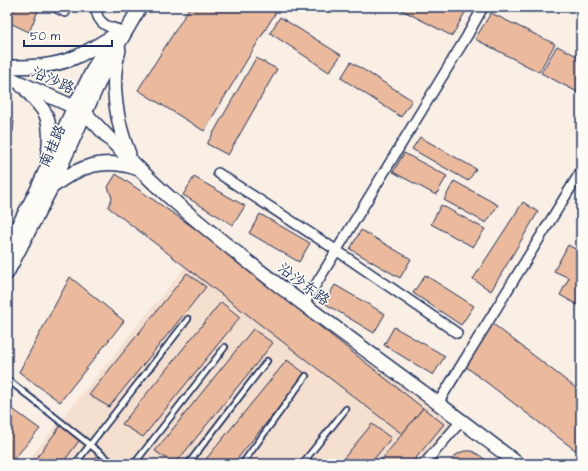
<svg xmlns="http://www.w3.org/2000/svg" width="588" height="471" font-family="'Architects Daughter','LXGW WenKai TC',sans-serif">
  <rect width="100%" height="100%" fill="#f9efe5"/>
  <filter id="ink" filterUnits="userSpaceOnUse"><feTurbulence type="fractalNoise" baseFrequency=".025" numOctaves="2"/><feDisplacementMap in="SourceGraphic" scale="8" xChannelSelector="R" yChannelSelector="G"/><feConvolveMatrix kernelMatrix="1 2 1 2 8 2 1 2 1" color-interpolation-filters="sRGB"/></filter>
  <g filter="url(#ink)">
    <path fill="#f5dfcf" d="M213,233L462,420L424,464H25Z"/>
    <g fill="#ebba9c" stroke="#1b2f5e">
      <path d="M15,7H31L38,11L29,32L8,22Z"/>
      <path d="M190,7H279L204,131L138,90Z"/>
      <path d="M396,7H468L452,36Z"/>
      <path d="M491,13L555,44L539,72L475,39Z"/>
      <path d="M280,17L341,55L329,72L270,33Z"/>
      <path d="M557,46L581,58V94L541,73Z"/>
      <path d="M256,58L277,69L228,155L207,144Z"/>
      <path d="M351,62L412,100L401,117L341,78Z"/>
      <path d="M7,110L14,122L13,131L7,141Z"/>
      <path d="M420,137L476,169L468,181L412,149Z"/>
      <path d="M404,153L447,176L436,195L393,172Z"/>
      <path d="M116,174L203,234L423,408L402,434L108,207L112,198L108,187Z"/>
      <path d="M194,177L245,206L233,225L183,195Z"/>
      <path d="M454,181L498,205L486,223L444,200Z"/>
      <path d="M523,202L538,212L491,291L473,279Z"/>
      <path d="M441,205L485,229L473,247L431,224Z"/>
      <path d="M260,214L310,243L299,262L249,233Z"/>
      <path d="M361,230L411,259L400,278L350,249Z"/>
      <path d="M568,245L581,252V307L560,295L569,278L554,271Z"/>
      <path d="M187,273L206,287L109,407L89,395Z"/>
      <path d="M425,275L474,306L461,325L413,293Z"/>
      <path d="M70,277L124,321L60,402L19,372Z"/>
      <path d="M335,285L385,314L374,333L324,303Z"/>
      <path d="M221,302L240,317L143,437L122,424Z"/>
      <path d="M493,324L581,392V449L575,450L465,366Z"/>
      <path d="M394,327L445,356L433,375L384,345Z"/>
      <path d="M253,329L273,343L175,464L155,451Z"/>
      <path d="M287,360L306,374L233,464H202Z"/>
      <path d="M7,405L40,429L12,461L7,458Z"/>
      <path d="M423,408L444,424L411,464H378Z"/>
      <path d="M372,424L391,438L370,464H339Z"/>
      <path d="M61,425L81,438L62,464H32Z"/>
      <path d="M464,451H472L479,455L491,464H449L456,455Z"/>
      <path d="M97,456L110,464H91Z"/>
    </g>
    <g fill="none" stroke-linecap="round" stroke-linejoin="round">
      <g stroke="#1b2f5e" stroke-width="8">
        <g id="lane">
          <path d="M7,379L114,464"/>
          <path d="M75,464L188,319"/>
          <path d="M134,464L225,347"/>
          <path d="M188,464L267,361"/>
          <path d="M242,464L306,376"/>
          <path d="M302,464L346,409"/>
        </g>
      </g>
      <g stroke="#1b2f5e" stroke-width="12">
        <g id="street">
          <path d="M55,7L65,12L67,7"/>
          <path d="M96,7C96,25 110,28 125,31"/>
          <path d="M218,173L336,250L457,333"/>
          <path d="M304,304L467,36L483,7"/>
          <path d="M438,403L581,171"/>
          <path d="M424,464L462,420"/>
        </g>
      </g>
      <g stroke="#1b2f5e" stroke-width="16">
        <g id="secondary">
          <path d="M119,50C109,82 117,124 129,154"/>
          <path d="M7,67C31,67 56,67 78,56C91,50 103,41 116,35"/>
          <path d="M7,77L74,107L85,113C114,143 143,175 175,202C284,296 405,375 518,464"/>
          <path d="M22,86L25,88C30,95 41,106 45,113C51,124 50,146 47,159"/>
          <path d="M52,187C80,165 105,157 139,169"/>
          <path d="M7,247L37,190L74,107L98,60L111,46"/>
          <path d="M7,273L51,188L109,60L140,7"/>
        </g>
      </g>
      <use href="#lane" stroke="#fdfcf7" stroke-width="4.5"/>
      <use href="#street" stroke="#fdfcf7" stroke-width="9"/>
      <use href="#secondary" stroke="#fdfcf7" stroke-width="13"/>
    </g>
  </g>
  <g text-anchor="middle" stroke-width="3" stroke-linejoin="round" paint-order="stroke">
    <g font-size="15" fill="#1b2f5e" stroke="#fdfcf7">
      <text transform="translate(53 80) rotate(24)" y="5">沿沙路</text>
      <text transform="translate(52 146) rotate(-66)" y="5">南桂路</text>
      <text transform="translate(304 284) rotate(37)" y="5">沿沙东路</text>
    </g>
  </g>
  <rect width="588" height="471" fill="none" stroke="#fdfcf7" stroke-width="24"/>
  <rect x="12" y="12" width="564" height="447" fill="none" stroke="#1b2f5e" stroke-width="1.5" filter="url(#ink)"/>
  <path d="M24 40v6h88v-6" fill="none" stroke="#1b2f5e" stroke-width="2"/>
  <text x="30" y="40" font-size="12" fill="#1b2f5e" stroke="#fdfcf7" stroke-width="3" paint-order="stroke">50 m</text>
</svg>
